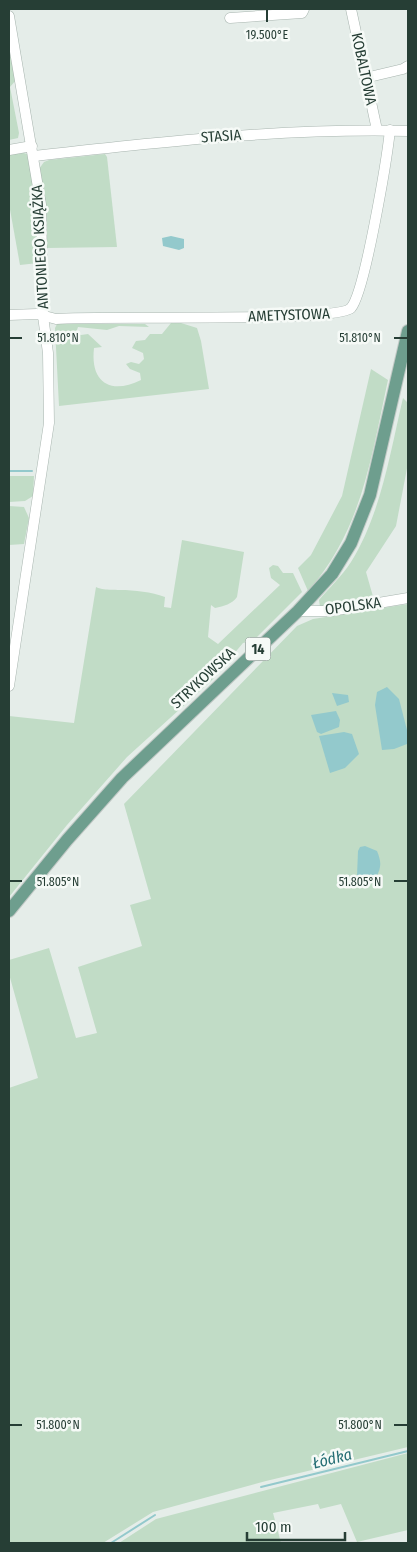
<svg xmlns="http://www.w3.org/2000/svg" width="417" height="1552" font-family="'Fira Sans Condensed',sans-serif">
  <rect width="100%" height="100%" fill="#e5ede9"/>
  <g fill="#c1dcc6">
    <path d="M9,44L16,80L10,87L19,133L18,138L9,140Z"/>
    <path d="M24,153L29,155L39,214L38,263L20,265L9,204V154Z"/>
    <path d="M105,154L107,157L117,247L47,248L39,169L44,162L49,160Z"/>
    <path d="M171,323H181L197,328L201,341L209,389L59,406L55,328L57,324H145L149,327L119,326L107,330L78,327L76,333L81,335L88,334L102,347L94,348C90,383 111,395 141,380L140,373L130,369L126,364L131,362L139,364L144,359L143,353L132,348L136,341L145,340L150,334H162Z"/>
    <path d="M371,369L388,380C371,458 362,530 308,591L298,568L311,555L342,496Z"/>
    <path d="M403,398L408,403V463L396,526L366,572L374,600L320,607L319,600C329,588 342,576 351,562C381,514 390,453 403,398Z"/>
    <path d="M9,476H34L33,496L25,501L9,502Z"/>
    <path d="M9,506L24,507L29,518L24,544L9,545Z"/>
    <path d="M182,540L244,552L237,597C232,604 224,606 215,608L211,605L208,637L218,644L280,585L271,578L269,568L273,565L278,566L283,573H293L302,592L253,641L243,643L212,680L127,757L67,825L9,897V716L74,723L96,587C105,591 110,589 120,590C135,590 151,592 165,597L164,607L171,608Z"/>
    <path d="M408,604V1447L266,1481L153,1512L103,1543H9V1088L38,1078L9,974V960L49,948L76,1038L97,1033L78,967L142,946L130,905L151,899L124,804L297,626L313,619Z"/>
    <path d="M408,1453V1530L357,1542L341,1504L320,1509L318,1504L273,1513L281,1543H119L156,1519Z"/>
  </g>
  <g fill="#93c9cc">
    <path d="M171,236L184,239V248L179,250L163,246L162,238Z"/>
    <path d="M387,687L399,699L407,730V744L394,749L382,750L375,705L377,692Z"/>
    <path d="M332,693L348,695L349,702L337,706Z"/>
    <path d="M336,711L340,720L339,727L321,734L317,732L311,715Z"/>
    <path d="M344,732L352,734L359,754L345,768L330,773L319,736Z"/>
    <path d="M365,846L377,851C381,861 382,867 376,877L362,880L357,876L358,851L360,847Z"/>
  </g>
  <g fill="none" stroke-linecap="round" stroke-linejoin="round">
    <g stroke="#93c9cc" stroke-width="2">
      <path d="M9,471H32"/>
      <path d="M261,1487L408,1451"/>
      <path d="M111,1543L155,1515"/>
    </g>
    <g stroke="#a8b5af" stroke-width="11">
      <g id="minor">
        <path d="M351,9L377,130"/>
        <path d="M9,16L41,205L43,316L48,353L49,423L9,686"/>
        <path d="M230,18L302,13L304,9"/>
        <path d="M365,78L403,69L408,66"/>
        <path d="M9,150L32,146"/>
        <path d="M34,156C159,142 283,128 408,131"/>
        <path d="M9,315L37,314L56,319C96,315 337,323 351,308C365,292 387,158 390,130"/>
        <path d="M298,611H331L408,598"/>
      </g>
    </g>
    <g stroke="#c2c9c6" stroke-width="14">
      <path id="major" d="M9,911L67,840L122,778L298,611L332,574L351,543L370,495L408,331"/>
    </g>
    <use href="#minor" stroke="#fff" stroke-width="10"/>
    <use href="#major" stroke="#6e9e8e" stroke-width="12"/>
  </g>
  <path fill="none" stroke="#263e35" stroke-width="2" d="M267,10V22M10,338H22M394,338H407M10,881H22M394,881H407M10,1425H22M394,1425H407"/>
  <g text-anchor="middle" stroke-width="5" stroke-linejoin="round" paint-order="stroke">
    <rect fill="#f6faf7" stroke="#64766f" stroke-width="1" x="245.5" y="637.5" width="25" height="23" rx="4"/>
    <g font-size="14" font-weight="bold" fill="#263e35">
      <text x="258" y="654">14</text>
    </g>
    <g font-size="15" fill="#263e35" stroke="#f6faf7">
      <text transform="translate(364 69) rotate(78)" y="5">KOBALTOWA</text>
      <text transform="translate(221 136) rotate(-4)" y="5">STASIA</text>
      <text transform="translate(40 247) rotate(-93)" y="5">ANTONIEGO KSIĄŻKA</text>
      <text transform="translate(289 315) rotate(-2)" y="5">AMETYSTOWA</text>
      <text transform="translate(353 606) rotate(-8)" y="5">OPOLSKA</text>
      <text transform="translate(203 678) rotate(-43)" y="5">STRYKOWSKA</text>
    </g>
    <g font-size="16" font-style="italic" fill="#256e74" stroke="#f6faf7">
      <text transform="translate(332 1458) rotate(-14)" y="6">Łódka</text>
    </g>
  </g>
  <g font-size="12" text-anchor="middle" fill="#263e35" stroke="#f6faf7" stroke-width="5" stroke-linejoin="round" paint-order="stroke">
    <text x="267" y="39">19.500°E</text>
    <text x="58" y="342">51.810°N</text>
    <text x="360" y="342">51.810°N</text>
    <text x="58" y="886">51.805°N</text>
    <text x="360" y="886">51.805°N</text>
    <text x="58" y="1429">51.800°N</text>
    <text x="360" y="1429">51.800°N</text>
  </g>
  <rect width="417" height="1552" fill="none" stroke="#263e35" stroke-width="20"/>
  <path d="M247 1532v8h98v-8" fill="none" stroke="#263e35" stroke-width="2.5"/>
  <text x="255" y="1532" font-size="15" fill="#263e35" stroke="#f6faf7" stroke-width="4" paint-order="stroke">100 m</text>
</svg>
